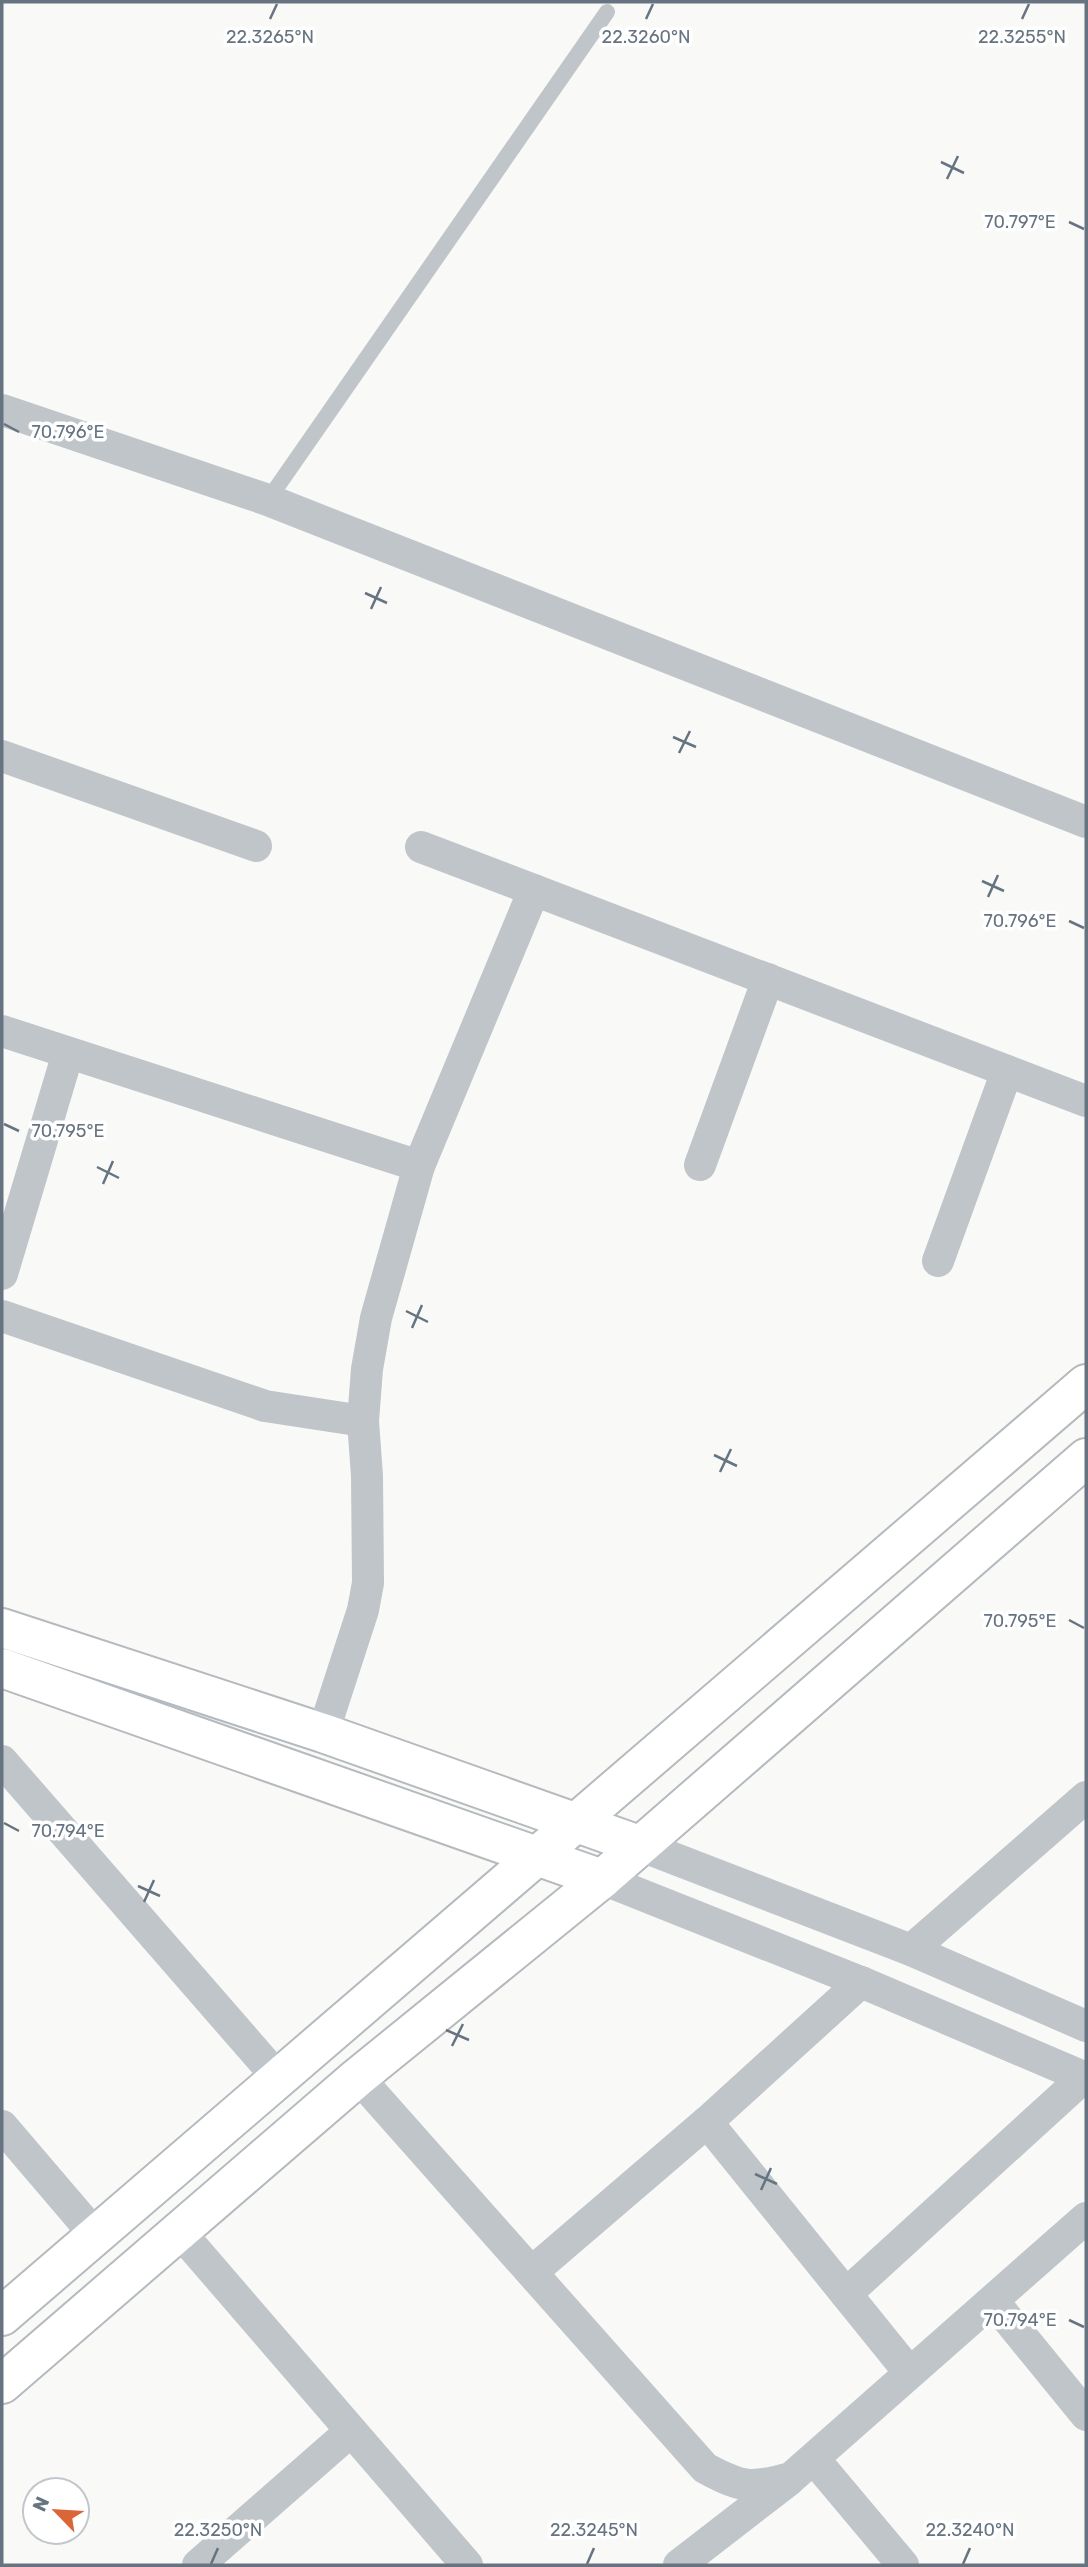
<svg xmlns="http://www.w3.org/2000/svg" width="1088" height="2567" font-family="Rubik,sans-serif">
  <rect width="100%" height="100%" fill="#f9f9f7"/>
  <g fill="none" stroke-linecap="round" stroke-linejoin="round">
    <g stroke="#b5babf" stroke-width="42">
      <g id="secondary">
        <path d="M2,1628L323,1733L639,1845"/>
        <path d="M2,1668L602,1879"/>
        <path d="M2,2316L1086,1384"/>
        <path d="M2,2384L358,2077L602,1879L1086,1458"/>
      </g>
    </g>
    <path stroke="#c0c5c9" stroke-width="16" d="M268,500L607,12"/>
    <g stroke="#c0c5c9" stroke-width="32">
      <path d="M2,410L268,500L1086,822"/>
      <path d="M2,756L256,846"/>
      <path d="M421,847L1086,1101"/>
      <path d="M2,1031L419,1166"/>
      <path d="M700,1165L768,979"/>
      <path d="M938,1261L1007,1071"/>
      <path d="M2,1274L68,1053"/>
      <path d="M2,1316L265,1406L363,1421"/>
      <path d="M323,1733L363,1610L368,1583L367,1476L363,1421L367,1369L376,1318L419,1166L534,890"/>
      <path d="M2,1761L278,2078"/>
      <path d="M639,1845L911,1950L1086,2026"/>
      <path d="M602,1879L861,1982L1086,2078"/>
      <path d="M911,1950L1086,1797"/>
      <path d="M358,2077L705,2468C742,2488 751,2489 791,2478L1086,2218"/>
      <path d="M707,2122L909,2372"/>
      <path d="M2,2126L96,2236"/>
      <path d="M179,2231L467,2565"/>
      <path d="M532,2272L707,2122L861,1982"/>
      <path d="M846,2294L1084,2077"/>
      <path d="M993,2301L1086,2415"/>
      <path d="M814,2459L903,2565"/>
      <path d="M198,2565L351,2431"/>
      <path d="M679,2565L789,2480"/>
    </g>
    <use href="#secondary" stroke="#fff" stroke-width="38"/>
  </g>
  <path fill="none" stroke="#667481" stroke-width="2.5" d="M270,19L277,4M646,19L653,4M1022,19L1029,4M941,162L964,173M947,179L958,156M1069,222L1084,229M4,424L19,432M365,593L387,603M371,609L381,587M673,737L696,747M679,753L690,731M982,881L1004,891M988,897L998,875M1069,921L1084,928M4,1124L19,1131M97,1167L119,1178M103,1184L113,1161M406,1311L428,1322M412,1328L422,1305M714,1455L737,1466M720,1472L731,1449M1069,1620L1084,1628M4,1823L19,1831M138,1886L160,1896M144,1902L154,1880M446,2030L469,2040M452,2046L463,2024M755,2174L777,2184M761,2190L771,2168M1069,2320L1084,2327M211,2564L218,2548M587,2564L594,2548M963,2564L970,2548"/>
  <g font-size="18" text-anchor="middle" fill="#667481" stroke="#fff" stroke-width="7" stroke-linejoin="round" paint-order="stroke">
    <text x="270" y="43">22.3265°N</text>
    <text x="646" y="43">22.3260°N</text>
    <text x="1022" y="43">22.3255°N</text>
    <text x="1020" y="228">70.797°E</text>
    <text x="68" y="438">70.796°E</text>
    <text x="1020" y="927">70.796°E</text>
    <text x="68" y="1137">70.795°E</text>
    <text x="1020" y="1627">70.795°E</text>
    <text x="68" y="1837">70.794°E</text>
    <text x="1020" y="2326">70.794°E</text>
    <text x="218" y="2536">22.3250°N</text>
    <text x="594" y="2536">22.3245°N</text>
    <text x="970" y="2536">22.3240°N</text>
  </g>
  <rect width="1088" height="2567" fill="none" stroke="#667481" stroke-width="7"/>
  <g transform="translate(56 2511) rotate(295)"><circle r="33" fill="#ffffff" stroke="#c2c7cd" stroke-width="2"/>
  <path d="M0-5L12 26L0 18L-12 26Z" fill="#da6537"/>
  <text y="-10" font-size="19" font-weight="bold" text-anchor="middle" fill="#667481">N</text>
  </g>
</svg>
